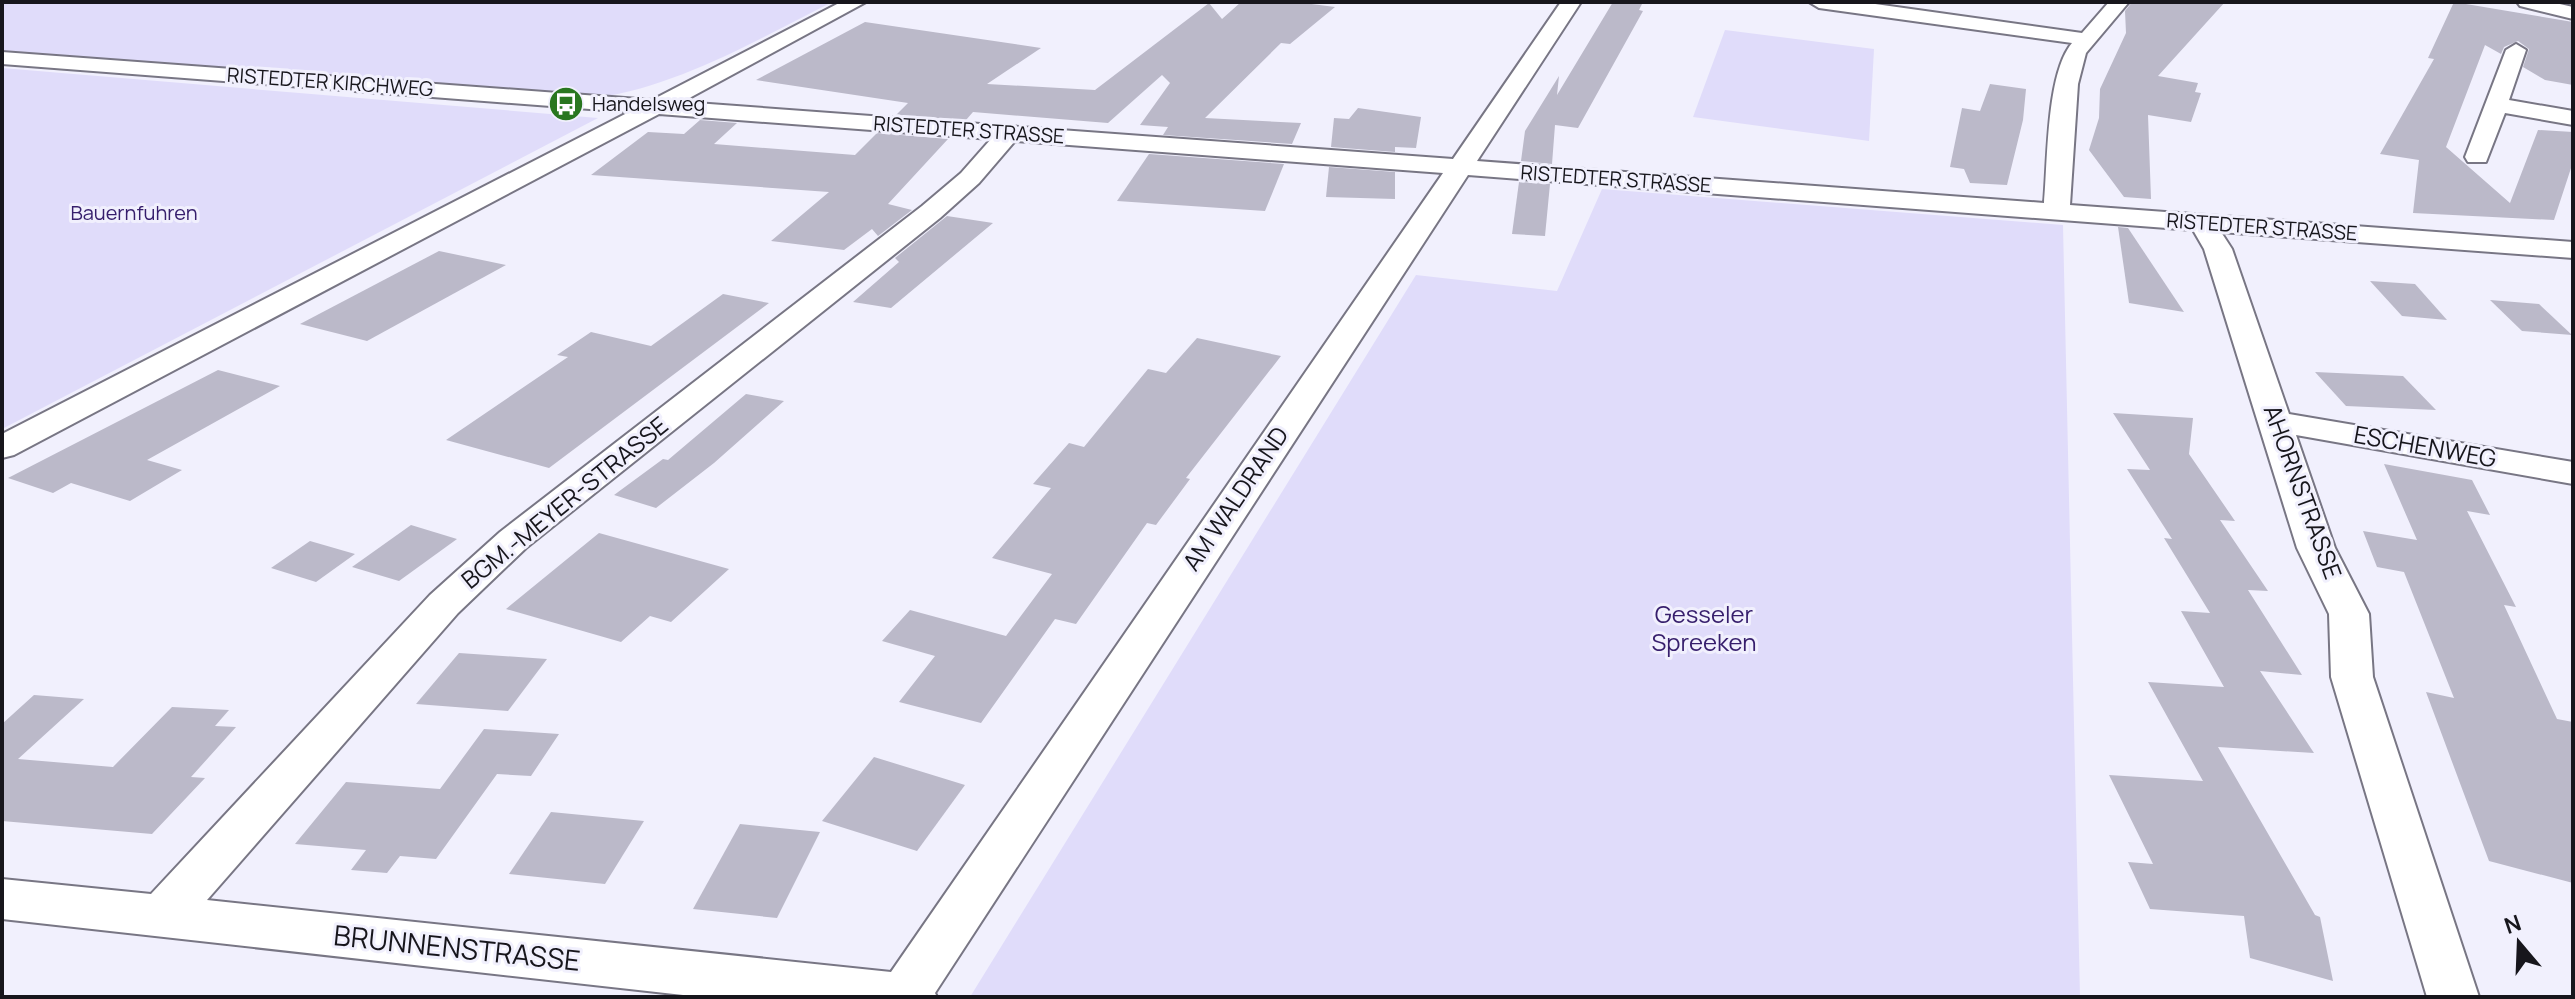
<svg xmlns="http://www.w3.org/2000/svg" width="2575" height="999" font-family="Manrope,sans-serif">
  <rect width="100%" height="100%" fill="#f1f0fd"/>
  <g fill="#e0dcfa">
    <path d="M2,2H832C757,40 681,85 597,98L2,51Z"/>
    <path d="M1725,30L1874,49L1869,141L1693,117Z"/>
    <path d="M2,68L598,118L2,429Z"/>
    <path d="M1602,189L2063,225L2080,997H970L1416,275L1557,291Z"/>
  </g>
  <g fill="#bbb9c9">
    <path d="M1241,2H1296L1335,7L1290,44L1281,43L1205,118L1301,123L1292,144L1163,135L1168,127L1140,125L1170,83L1162,75L1108,123L973,112L966,120L896,115L908,103L756,80L865,22L1041,48L987,84L1095,90L1209,3L1222,19Z"/>
    <path d="M1613,2H1643L1639,10L1643,11L1578,128L1555,125L1552,164L1521,161L1525,131L1559,76L1557,95Z"/>
    <path d="M2132,2H2225L2158,76L2198,83L2195,92L2201,93L2191,122L2148,115L2151,199L2124,197L2089,150L2099,118L2100,89L2126,33L2125,11Z"/>
    <path d="M2454,2L2573,22V85L2545,80L2523,67L2529,49L2518,41L2504,47L2501,54L2485,45L2446,147L2510,203L2538,130L2573,132V162L2554,220L2413,213L2419,160L2380,154L2434,59L2428,58Z"/>
    <path d="M1990,84L2026,89L2023,120L2007,185L1970,183L1964,169L1950,167L1962,108L1980,111Z"/>
    <path d="M1358,108L1421,117L1416,148L1395,147V152L1331,147L1334,118L1349,119Z"/>
    <path d="M700,120L737,123L714,144L855,155L877,133L948,139L888,204L912,210L878,236L872,229L844,250L771,241L829,192L591,175L648,132L684,134Z"/>
    <path d="M1149,154L1284,164L1265,211L1117,201Z"/>
    <path d="M1329,167L1395,172V199L1326,197Z"/>
    <path d="M1519,182L1550,184L1545,236L1512,234Z"/>
    <path d="M947,216L993,223L891,308L853,302L899,262L895,258Z"/>
    <path d="M2118,227L2128,228L2184,312L2129,303Z"/>
    <path d="M439,251L506,265L367,341L300,324Z"/>
    <path d="M2370,281L2415,284L2447,320L2402,316Z"/>
    <path d="M723,294L769,303L549,468L446,440L568,357L557,355L591,332L651,346Z"/>
    <path d="M2490,300L2539,304L2572,335L2522,331Z"/>
    <path d="M1197,338L1281,356L1186,478L1190,479L1156,525L1147,523L1076,624L1055,619L981,723L899,702L935,656L882,641L910,610L1006,636L1052,574L992,558L1051,488L1033,484L1069,443L1084,447L1148,369L1166,373Z"/>
    <path d="M218,370L280,386L147,460L182,470L130,501L71,483L53,493L8,478Z"/>
    <path d="M2315,372L2403,376L2436,410L2346,406Z"/>
    <path d="M746,394L784,401L714,463L656,508L614,495L663,459L668,460Z"/>
    <path d="M2113,413L2193,418L2189,454L2235,521L2220,520L2268,591L2248,590L2302,675L2260,671L2314,753L2218,747L2315,915L2320,917L2333,981L2250,958L2244,916L2150,909L2128,862L2153,864L2109,775L2203,781L2148,682L2224,687L2181,611L2210,613L2164,538L2172,539L2127,469L2150,470Z"/>
    <path d="M2384,464L2472,480L2490,515L2467,511L2516,607L2504,605L2557,719L2573,722V883L2489,861L2426,692L2454,698L2404,572L2377,567L2363,531L2417,540Z"/>
    <path d="M411,525L457,539L399,581L352,567Z"/>
    <path d="M599,533L729,569L671,622L650,616L621,642L506,609Z"/>
    <path d="M310,541L355,554L316,582L271,568Z"/>
    <path d="M459,653L547,659L508,711L416,704Z"/>
    <path d="M34,695L84,699L18,759L113,767L172,707L229,710L215,726L236,727L191,777L205,778L152,834L2,821V724Z"/>
    <path d="M484,729L559,734L531,776L497,774L436,859L400,856L387,873L351,870L366,850L295,844L346,782L440,789Z"/>
    <path d="M874,757L965,785L917,851L822,821Z"/>
    <path d="M551,812L644,821L605,884L509,874Z"/>
    <path d="M740,824L820,832L777,918L693,909Z"/>
  </g>
  <g fill="none" stroke-linecap="round" stroke-linejoin="round">
    <g stroke="#787684" stroke-width="4">
      <g id="street">
        <path d="M841,2H866L682,102L1453,159L1561,2H1581L1477,161L2044,203C2048,162 2046,74 2072,43L1819,8L1809,2H1861L2082,33L2109,2H2129L2086,53L2078,84L2070,205L2573,242V258L2221,232L2232,249L2289,414L2573,462V484L2296,435L2335,548L2369,614L2373,677L2479,997H2427L2331,677L2329,614L2297,548L2204,249L2193,230L1468,175L935,993L937,997H701L2,919V879L151,894L430,595L500,532L922,206L961,173L991,139L659,114L14,455L2,458V434L629,112L2,64V52L652,100ZM1015,141L1443,173L891,972L207,900L458,613L526,548L940,218L979,183Z"/>
        <path d="M2517,2H2551L2573,7V19L2520,6Z"/>
        <path d="M2516,44L2526,50L2509,100L2573,111V125L2505,113L2486,162H2468L2465,157L2506,50Z"/>
      </g>
    </g>
    <use href="#street" fill="#fff" fill-rule="evenodd"/>
  </g>
  <defs>
    <g id="bus-disc" transform="scale(1.8)"><circle r="9.5" fill="#29771f" stroke="#f1f0fd"/><path d="M-5-6H5V4H4V6H2V4H-2V6H-4V4H-5ZM-3.5-4V0h7V-4ZM-3.5 1.2v1.5H-2V1.2ZM2 1.2v1.5H3.5V1.2Z" fill="#fff"/></g>
  </defs>
  <g fill-rule="evenodd">
    <use href="#bus-disc" x="566" y="104"/>
  </g>
  <g text-anchor="middle" stroke-width="6" stroke-linejoin="round" paint-order="stroke">
    <g font-size="20" fill="#17161c" stroke="#f1f0fd">
      <text transform="translate(330 82) rotate(4)" y="7">RISTEDTER KIRCHWEG</text>
      <text transform="translate(969 130) rotate(4)" y="7">RISTEDTER STRASSE</text>
      <text transform="translate(1616 179) rotate(4)" y="7">RISTEDTER STRASSE</text>
      <text transform="translate(2262 227) rotate(4)" y="7">RISTEDTER STRASSE</text>
    </g>
    <g font-size="20" fill="#17161c" stroke="#f1f0fd" text-anchor="start">
      <text x="592" y="111">Handelsweg</text>
    </g>
    <g font-size="20" fill="#361e6c" stroke="#f1f0fd">
      <text x="134" y="220">Bauernfuhren</text>
    </g>
    <g font-size="24" fill="#17161c" stroke="#f1f0fd">
      <text transform="translate(2425 447) rotate(10)" y="8">ESCHENWEG</text>
      <text transform="translate(2302 492) rotate(70)" y="8">AHORNSTRASSE</text>
      <text transform="translate(1236 499) rotate(-56)" y="8">AM WALDRAND</text>
      <text transform="translate(565 503) rotate(-39)" y="8">BGM.-MEYER-STRASSE</text>
    </g>
    <g font-size="24" fill="#361e6c" stroke="#f1f0fd">
      <text x="1704" y="623">Gesseler<tspan x="1704" dy="28">Spreeken</tspan></text>
    </g>
    <g font-size="28" fill="#17161c" stroke="#f1f0fd">
      <text transform="translate(457 948) rotate(6)" y="10">BRUNNENSTRASSE</text>
    </g>
  </g>
  <rect width="2575" height="999" fill="none" stroke="#17161c" stroke-width="8"/>
  <g transform="translate(2519 943) rotate(341)" stroke="#f1f0fd" stroke-width="6" paint-order="stroke">
  <path d="M0-6L14 30L0 20L-14 30Z" fill="#17161c"/>
  <text y="-12" font-size="22" font-weight="bold" text-anchor="middle" fill="#17161c">N</text>
  </g>
</svg>
